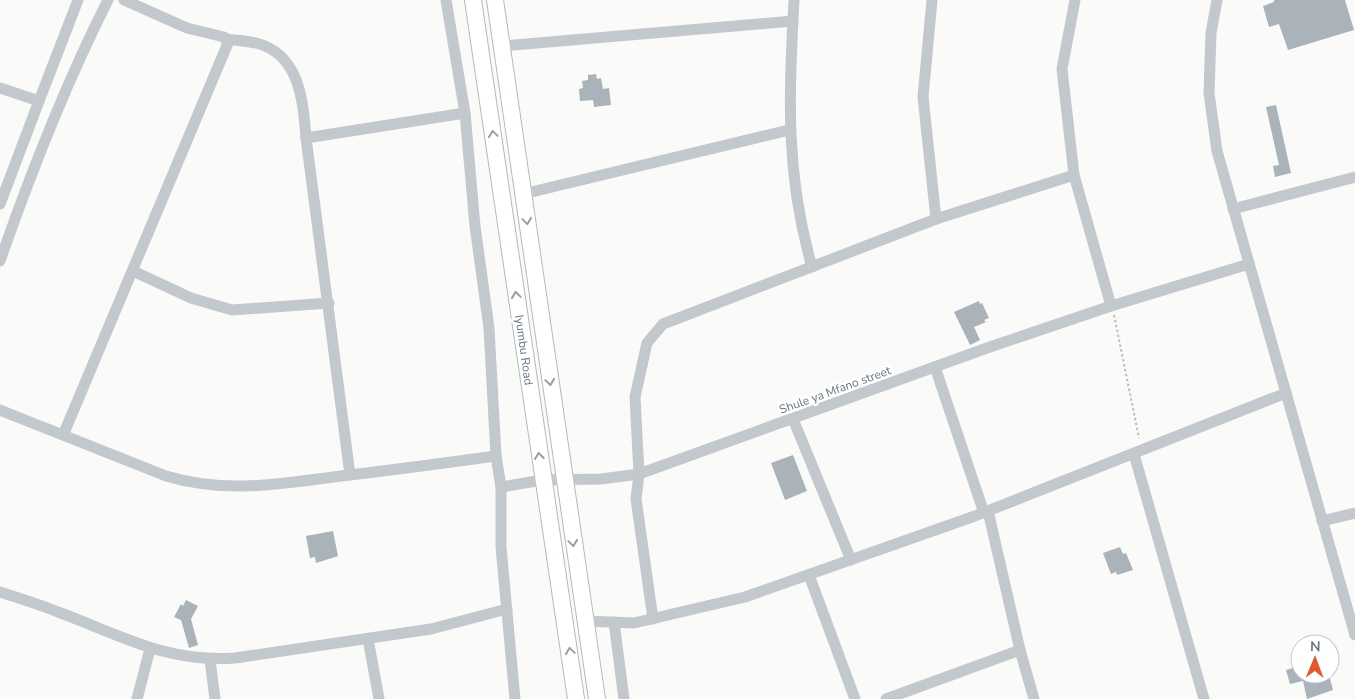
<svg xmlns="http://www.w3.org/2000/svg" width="1355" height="699" font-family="'Nunito Sans',sans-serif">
  <rect width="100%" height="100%" fill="#fafaf8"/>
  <g fill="#aab3b9">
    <path d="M1274,0H1345L1354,30L1288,50L1279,24L1269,27L1263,6L1274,2Z"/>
    <path d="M596,74L597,79L601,78L603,89L609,88L611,105L594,107L593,100L580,101L579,89L583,88L582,81L588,80V75Z"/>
    <path d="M1276,105L1291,173L1275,177L1273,166L1279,165L1266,107Z"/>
    <path d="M979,301L980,304L982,303L989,318L984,320L986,322L974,327L980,340L970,345L954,312Z"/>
    <path d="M793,455L807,491L785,500L771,463Z"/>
    <path d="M333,531L338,556L316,563L315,557L310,558L306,536Z"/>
    <path d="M1120,547L1123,554L1126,553L1133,570L1117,575L1116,572L1111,574L1103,553Z"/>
    <path d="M186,600L198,606L191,619L198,645L189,648L181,620L174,617L181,604L183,606Z"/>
    <path d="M1300,666V674H1317L1318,678L1313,679L1329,675L1333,690L1307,699L1303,681L1290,684L1286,670Z"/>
  </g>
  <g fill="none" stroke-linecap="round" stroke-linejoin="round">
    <g stroke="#b3babf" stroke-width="18">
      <g id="secondary">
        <path d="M473,0L576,699"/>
        <path d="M495,0L597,699"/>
      </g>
    </g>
    <path stroke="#bbbfc2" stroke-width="2" stroke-dasharray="2.5 2.5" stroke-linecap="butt" d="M1114,315L1139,438"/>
    <g stroke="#c3c8cc" stroke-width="11">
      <path d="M446,0L465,113L475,226L489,328L496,456L501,487V547L515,699"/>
      <path d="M794,0C789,96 785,173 812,267"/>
      <path d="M932,0L923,97L936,219"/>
      <path d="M1075,0L1062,69L1074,175L1111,306"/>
      <path d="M1217,0L1211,33L1209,93L1217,151L1355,635"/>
      <path d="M225,39C236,40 246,41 256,43C300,54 303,101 306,138"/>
      <path d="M502,46L793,21"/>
      <path d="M0,88L39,101L0,204"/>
      <path d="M39,101L78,0"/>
      <path d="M523,194L789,130"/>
      <path d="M1233,209L1355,177"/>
      <path d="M0,261C31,172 65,85 108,0"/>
      <path d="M133,271L191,298L232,310L329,303"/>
      <path d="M935,367L984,513"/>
      <path d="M0,410L166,476C227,494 279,484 341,476C393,470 444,463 496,456"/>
      <path d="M793,419L851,560"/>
      <path d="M64,433L228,43L224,37L187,28L124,0"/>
      <path d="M1134,454L1204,699"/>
      <path d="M350,475L306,138L465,113"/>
      <path d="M501,487L542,480L601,479L639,474L987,348L1111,306L1249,264"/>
      <path d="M988,511L1020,650L1034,699"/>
      <path d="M1322,521L1355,513"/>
      <path d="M809,575L855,699"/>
      <path d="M0,592C19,598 39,604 58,612C121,635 166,663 235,658L431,629L507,609"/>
      <path d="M653,619L636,499L639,474L635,397L647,343L663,324L936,219L1074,175"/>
      <path d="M585,621L634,623L745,597L975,516L1286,393"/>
      <path d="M614,622L624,699"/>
      <path d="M368,639L379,699"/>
      <path d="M210,660L215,699"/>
      <path d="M137,699L150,649"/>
      <path d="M886,699L1020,650"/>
    </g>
    <use href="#secondary" stroke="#fff" stroke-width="16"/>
  </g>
  <defs><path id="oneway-chevron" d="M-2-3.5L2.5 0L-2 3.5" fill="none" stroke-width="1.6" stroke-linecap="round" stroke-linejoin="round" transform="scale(1.25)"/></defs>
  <g stroke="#939fa8">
    <use href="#oneway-chevron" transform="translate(493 134) rotate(-98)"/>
    <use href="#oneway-chevron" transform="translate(527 221) rotate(82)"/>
    <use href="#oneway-chevron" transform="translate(516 295) rotate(-98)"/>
    <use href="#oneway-chevron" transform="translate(550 382) rotate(82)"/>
    <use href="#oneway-chevron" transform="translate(539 456) rotate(-97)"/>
    <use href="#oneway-chevron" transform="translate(573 543) rotate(82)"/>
    <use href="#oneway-chevron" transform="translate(570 651) rotate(-98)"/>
  </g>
  <g text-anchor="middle" stroke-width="5" stroke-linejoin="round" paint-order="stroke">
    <g font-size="12" fill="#657683" stroke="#fff">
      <text transform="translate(524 350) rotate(82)" y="4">Iyumbu Road</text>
      <text transform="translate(835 390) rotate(-20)" y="4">Shule ya Mfano street</text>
    </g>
  </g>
  <g transform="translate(1315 659) rotate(1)"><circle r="24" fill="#ffffff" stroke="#c1c8cd"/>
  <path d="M0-4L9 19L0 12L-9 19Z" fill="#e4572e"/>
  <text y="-8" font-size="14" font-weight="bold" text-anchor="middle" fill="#657683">N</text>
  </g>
</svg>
